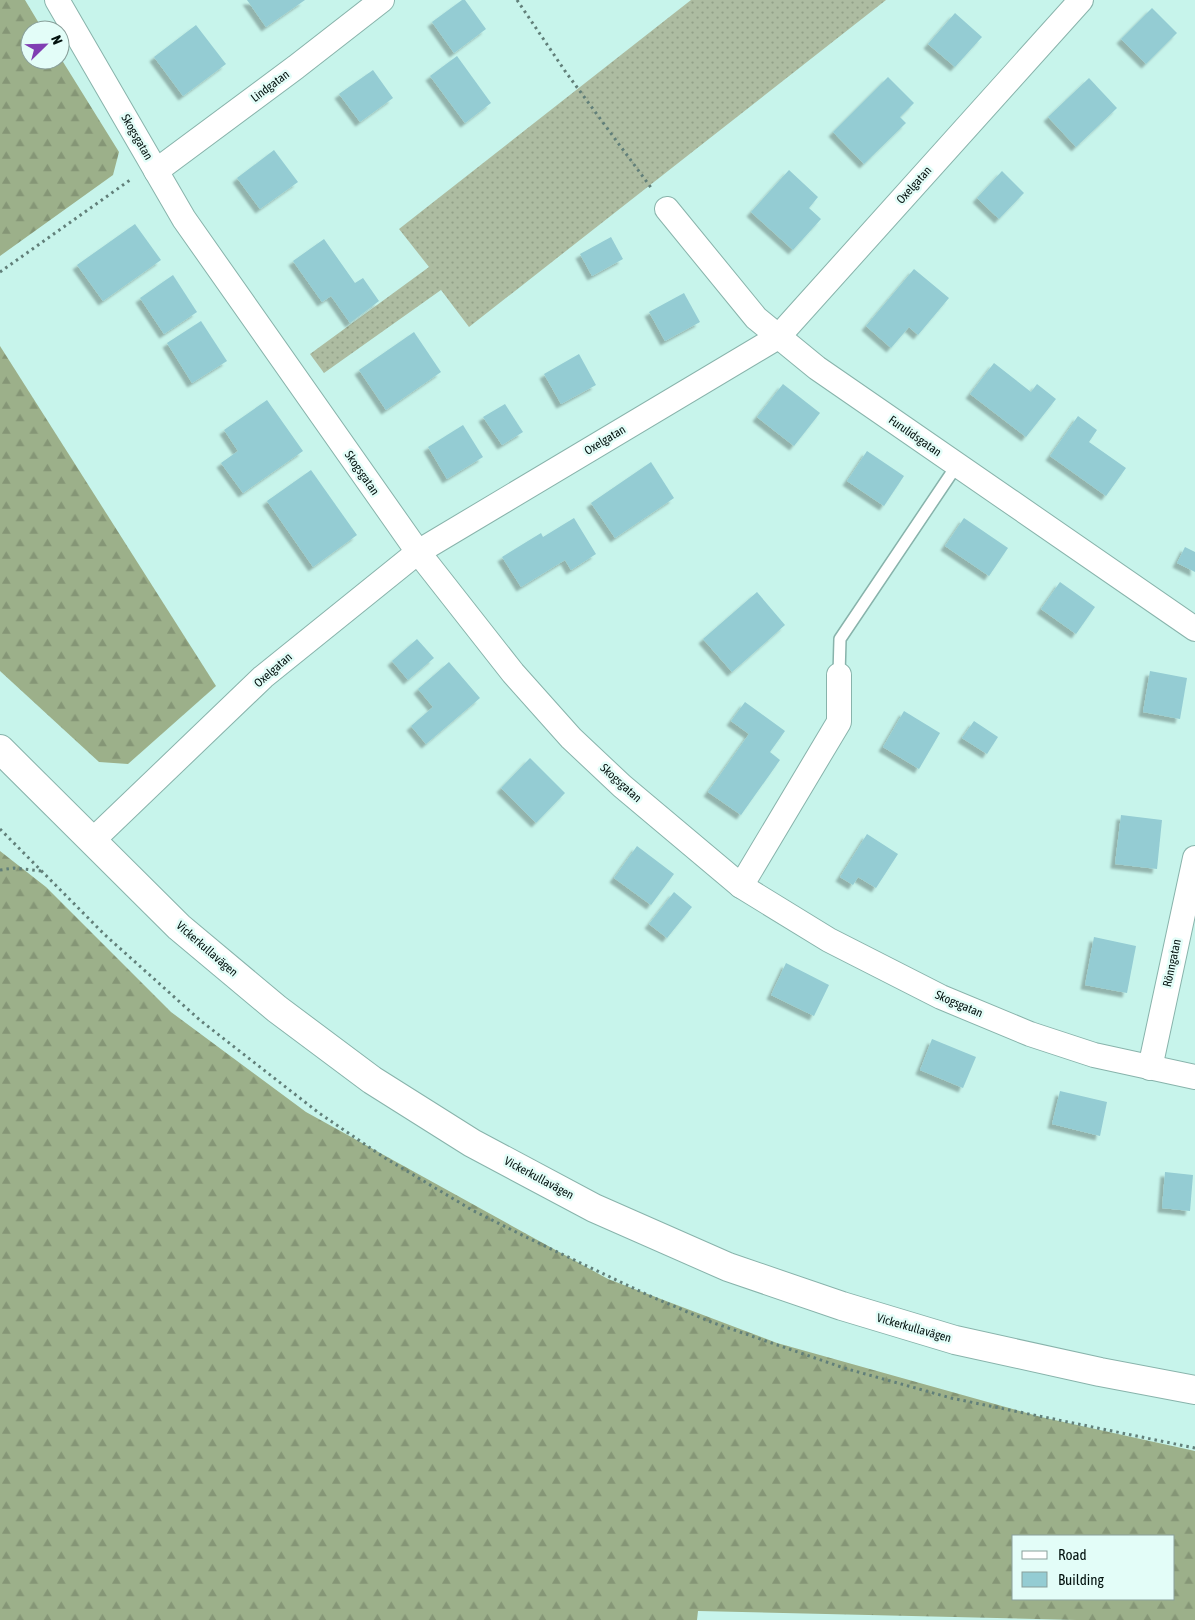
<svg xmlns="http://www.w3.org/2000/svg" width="1195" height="1620" font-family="'Asap Condensed',sans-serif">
  <defs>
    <pattern id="grass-dots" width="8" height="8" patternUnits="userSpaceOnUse" patternTransform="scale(1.25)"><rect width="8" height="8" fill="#adbca1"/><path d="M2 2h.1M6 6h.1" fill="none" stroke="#93a189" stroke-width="1.8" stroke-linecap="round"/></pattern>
    <pattern id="forest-firs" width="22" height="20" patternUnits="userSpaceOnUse" patternTransform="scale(1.25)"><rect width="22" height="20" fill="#9cb08a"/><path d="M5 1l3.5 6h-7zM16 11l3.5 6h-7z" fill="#859676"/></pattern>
    <filter id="shadow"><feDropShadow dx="-4.5" dy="4.5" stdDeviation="1" flood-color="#0004"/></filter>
  </defs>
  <rect width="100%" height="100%" fill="#c7f4eb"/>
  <path fill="url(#grass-dots)" d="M691,0H886L469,327L441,290L324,373L310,354L429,267L399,229Z"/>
  <g fill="url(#forest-firs)" fill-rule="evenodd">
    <path d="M0,0H25L43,30H30V60H60V57L119,152L113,175L0,256Z"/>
    <path d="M0,346L216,686L128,764L99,762L0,671Z"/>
    <path d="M0,851L46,887L171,1012L306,1112L608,1279L777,1343L1041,1417L1195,1451V1620H1076L698,1611L697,1620H0ZM1174,1536V1599H1014V1536Z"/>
  </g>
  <g fill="#94ccd3" filter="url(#shadow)">
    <path d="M247,0H305L266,27Z"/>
    <path d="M462,0H465L486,29L454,53L432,22Z"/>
    <path d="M1152,8L1177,33L1146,64L1121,39Z"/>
    <path d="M955,13L982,37L955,67L928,44Z"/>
    <path d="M196,25L226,64L183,96L154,57Z"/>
    <path d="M457,56L491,103L465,123L430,76Z"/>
    <path d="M373,70L393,98L360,122L339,94Z"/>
    <path d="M888,77L914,103L900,117L906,123L864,164L833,132Z"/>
    <path d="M1089,78L1117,108L1076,147L1048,117Z"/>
    <path d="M274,150L298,182L260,209L237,178Z"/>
    <path d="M789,170L818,197L809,208L821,219L793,250L751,212Z"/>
    <path d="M1002,171L1024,193L999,219L977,198Z"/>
    <path d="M135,224L161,260L103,301L77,265Z"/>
    <path d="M611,237L623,259L592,276L580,254Z"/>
    <path d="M324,239L355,283L363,278L379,301L350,323L331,296L322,302L293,261Z"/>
    <path d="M914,269L949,298L918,335L909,327L891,348L866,326Z"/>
    <path d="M173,275L197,312L164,334L140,298Z"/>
    <path d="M684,293L700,322L665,341L649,312Z"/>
    <path d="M201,321L227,361L192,383L167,343Z"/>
    <path d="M414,332L441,372L386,410L359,370Z"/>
    <path d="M579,354L596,385L561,404L544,374Z"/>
    <path d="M994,363L1031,392L1037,384L1056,399L1026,437L970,394Z"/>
    <path d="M783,384L820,413L794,446L757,417Z"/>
    <path d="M267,400L303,451L243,493L221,463L238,451L224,430Z"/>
    <path d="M505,404L523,432L502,445L483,417Z"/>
    <path d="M1078,416L1097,430L1089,442L1126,468L1106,496L1050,456Z"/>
    <path d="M463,425L483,457L447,479L428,447Z"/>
    <path d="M867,451L904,476L884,506L847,481Z"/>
    <path d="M651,462L674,498L615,538L591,503Z"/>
    <path d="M311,470L357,535L313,567L267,501Z"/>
    <path d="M574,518L596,554L571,570L565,560L521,587L502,557L541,533L543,537Z"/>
    <path d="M964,518L1008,548L989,576L945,546Z"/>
    <path d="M1185,547L1195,552V572L1177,563Z"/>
    <path d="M1060,582L1095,607L1076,634L1041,609Z"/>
    <path d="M757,592L785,625L732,672L703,639Z"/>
    <path d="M417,639L434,658L408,680L392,661Z"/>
    <path d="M449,662L480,698L426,744L411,726L433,707L418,689Z"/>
    <path d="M1150,671L1187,678L1180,719L1143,712Z"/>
    <path d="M745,702L785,731L770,752L780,760L741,815L708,792L749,734L731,721Z"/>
    <path d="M904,711L940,733L919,769L883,747Z"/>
    <path d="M974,721L998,737L987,754L962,738Z"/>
    <path d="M530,758L565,793L536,823L501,788Z"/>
    <path d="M1121,815L1162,820L1157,869L1115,864Z"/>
    <path d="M867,834L898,854L876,888L858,877L853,885L840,877Z"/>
    <path d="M637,846L674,874L651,905L614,878Z"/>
    <path d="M674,892L692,907L667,938L649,924Z"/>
    <path d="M1094,937L1136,946L1127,993L1085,985Z"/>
    <path d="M786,963L829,985L814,1016L771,995Z"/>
    <path d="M932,1039L976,1057L963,1088L920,1070Z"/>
    <path d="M1060,1091L1107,1102L1100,1136L1052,1124Z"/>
    <path d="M1165,1172L1193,1175L1190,1211L1162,1208Z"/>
  </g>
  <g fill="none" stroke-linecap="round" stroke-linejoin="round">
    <g stroke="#88b3ab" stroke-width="14">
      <path id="service" d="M839,675L840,639L957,465"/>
    </g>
    <g stroke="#88b3ab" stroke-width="26">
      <g id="minor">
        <path d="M57,0L184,219L418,552L513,673L571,738L622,786L741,886L829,940L941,997L1030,1034L1094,1055L1195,1077"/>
        <path d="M156,171L296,67L382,0"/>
        <path d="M667,209L756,318L817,368L1195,629"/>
        <path d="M92,841L263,677L418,552L778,337L1081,0"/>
        <path d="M741,886L839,722V675"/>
        <path d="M1150,1068L1195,858"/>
      </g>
    </g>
    <g stroke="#88b3ab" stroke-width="30">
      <path id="secondary" d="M0,749L179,927L277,1009L372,1080L472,1143L594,1208L728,1267L842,1306L955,1340L1100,1372L1195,1390"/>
    </g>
    <g stroke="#617f79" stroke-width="3" stroke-dasharray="2.5 4" stroke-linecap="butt">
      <path d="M517,0L565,71L652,189"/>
      <path d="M0,272L130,180"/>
      <path d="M0,829L105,935L201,1021L319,1113L385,1158L472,1210L528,1238L650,1296L711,1322L844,1368L951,1398L1195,1448"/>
      <path d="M0,870L14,868L41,871"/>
    </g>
    <use href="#service" stroke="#fff" stroke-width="11"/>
    <use href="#minor" stroke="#fff" stroke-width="24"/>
    <use href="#secondary" stroke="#fff" stroke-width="28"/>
  </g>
  <g text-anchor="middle" stroke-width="5" stroke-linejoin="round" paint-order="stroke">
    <g font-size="12" fill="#02110e" stroke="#e3fdf8">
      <text transform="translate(270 86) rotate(-37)" y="4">Lindgatan</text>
      <text transform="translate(137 137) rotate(60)" y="4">Skogsgatan</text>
      <text transform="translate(914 185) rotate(-48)" y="4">Oxelgatan</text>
      <text transform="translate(915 436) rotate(35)" y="4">Furulidsgatan</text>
      <text transform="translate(605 440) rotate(-31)" y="4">Oxelgatan</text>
      <text transform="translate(362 473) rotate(55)" y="4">Skogsgatan</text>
      <text transform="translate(273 670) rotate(-41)" y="4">Oxelgatan</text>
      <text transform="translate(621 783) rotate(42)" y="4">Skogsgatan</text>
      <text transform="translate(207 949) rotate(41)" y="4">Vickerkullavägen</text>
      <text transform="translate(1172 963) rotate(-78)" y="4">Rönngatan</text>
      <text transform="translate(959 1004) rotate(23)" y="4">Skogsgatan</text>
      <text transform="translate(539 1178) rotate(28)" y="4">Vickerkullavägen</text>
      <text transform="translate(914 1328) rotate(16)" y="4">Vickerkullavägen</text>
    </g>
  </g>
  <rect x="1012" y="1535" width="162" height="65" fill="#e3fdf8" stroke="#899f9a"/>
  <rect x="1022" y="1551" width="25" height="8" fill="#ffffff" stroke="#899f9a"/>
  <text x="1058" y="1560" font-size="15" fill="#02110e">Road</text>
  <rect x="1022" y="1572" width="25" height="15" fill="#94ccd3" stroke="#899f9a"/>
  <text x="1058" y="1585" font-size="15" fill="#02110e">Building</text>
  <g transform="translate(45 45) rotate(67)"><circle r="24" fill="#e3fdf8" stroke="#899f9a"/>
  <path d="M0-4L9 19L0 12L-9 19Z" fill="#803eb3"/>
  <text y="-8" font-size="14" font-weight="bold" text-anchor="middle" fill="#02110e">N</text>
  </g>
</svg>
